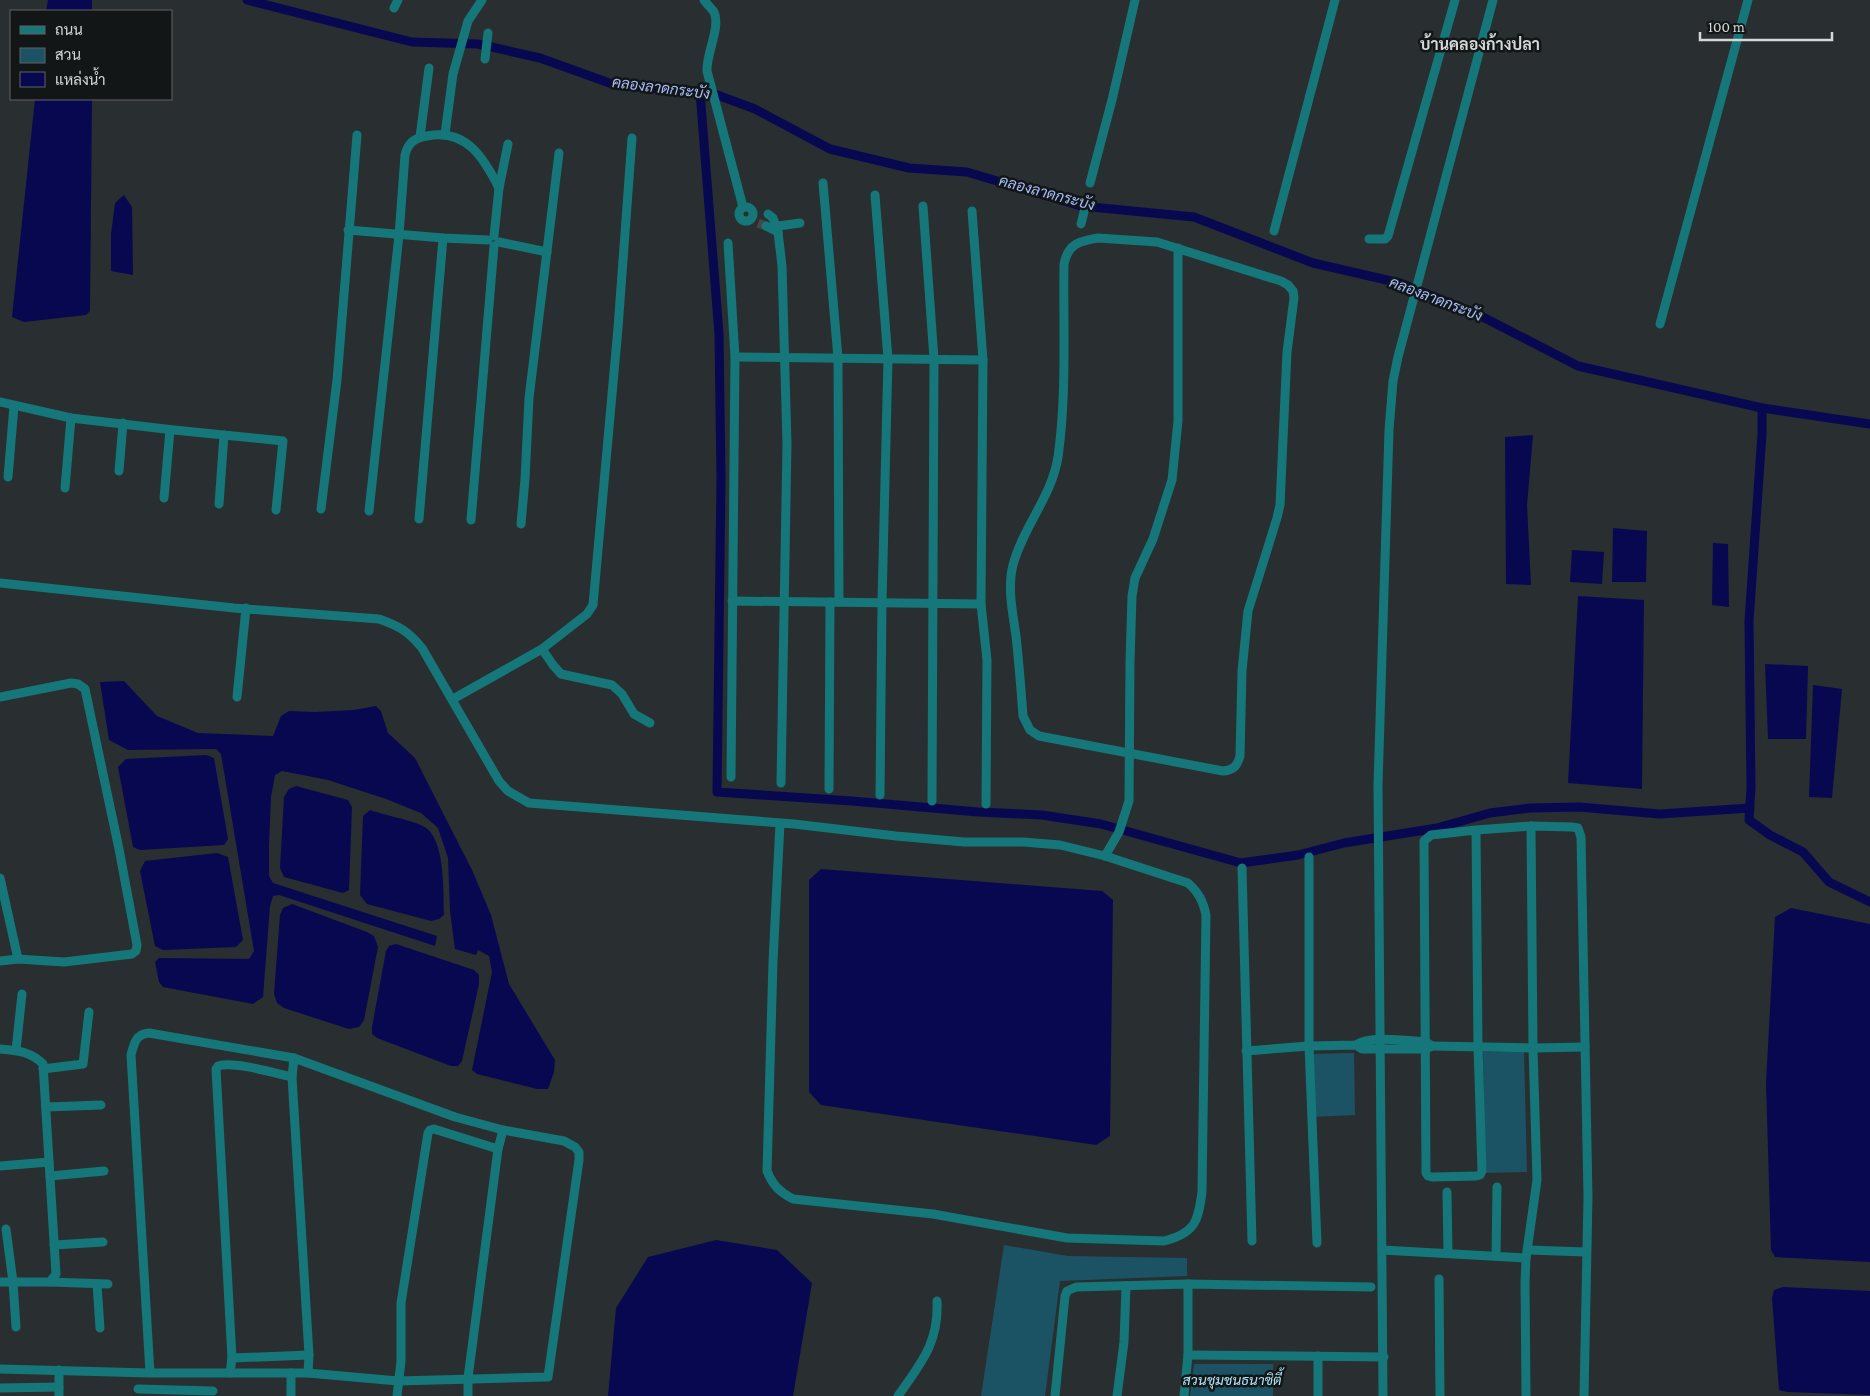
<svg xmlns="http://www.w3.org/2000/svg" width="1870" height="1396" font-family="'Crimson Pro',Sarabun,serif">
  <rect width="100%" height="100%" fill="#292e30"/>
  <g fill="#1b5364">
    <path d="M1483,1052H1524L1527,1172L1485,1173Z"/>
    <path d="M1354,1053L1355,1115L1311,1117L1310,1054Z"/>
    <path d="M1004,1245L1068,1256L1187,1258V1276L1060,1281L1045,1396H981Z"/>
    <path d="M1194,1364H1273V1396H1190Z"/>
  </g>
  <g fill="#080851">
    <path d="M48,0H92V11H46Z"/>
    <path d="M35,99H92L90,311L86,315L24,322L12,317Z"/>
    <path d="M124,195L132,207L133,275L111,271V234L115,203Z"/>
    <path d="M1533,435L1527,505L1531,585L1506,584L1505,437Z"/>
    <path d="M1613,528L1647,531L1646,582H1612Z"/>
    <path d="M1713,543L1728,544L1729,607L1712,605Z"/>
    <path d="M1572,550L1604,552L1602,584L1570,582Z"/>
    <path d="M1578,596L1644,600L1642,789L1568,783Z"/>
    <path d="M1765,664L1808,666L1806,739H1768Z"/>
    <path d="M124,681L157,716L198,733L273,736L281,716L289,711L315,712L354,710L376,706L381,711L388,733L415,758L472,870L491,915L509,984L555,1060L554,1072L548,1089H537L477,1074L472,1070L492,972L489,956L478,950L476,955L455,949L450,911L448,858L438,828L421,813L386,799L328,780L282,771L275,775L271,797L269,845V876L273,883L437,936L435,946L279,895L273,896L270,906L263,997L253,1004L163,987L159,982L155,962L159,958L249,959L254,951L221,754L216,749L128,750L109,740L100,682Z"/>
    <path d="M1813,685L1842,689L1832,798L1809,797Z"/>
    <path d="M206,755L214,758L228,839L224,845L140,850L133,847L118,767L126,759Z"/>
    <path d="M296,786L348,800L352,807L349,890L343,893L284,877L280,868L284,797L289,789Z"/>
    <path d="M370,810C384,815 411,820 423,826C446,837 443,893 444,915L439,919L431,921L367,904L360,895L363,816Z"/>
    <path d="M217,853L228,857L243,940L236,947L163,950L155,946L140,871L145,861Z"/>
    <path d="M821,869L1102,891L1113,900L1110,1136L1096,1145L821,1105L809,1092V880Z"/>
    <path d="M292,904L367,932L374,936L378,947L364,1020L359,1027L349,1029L284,1008L277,1003L274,994L280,915L283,908Z"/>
    <path d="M1791,908L1870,924V1262L1775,1257L1771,1250L1766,1083L1775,917Z"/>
    <path d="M396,944L474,970L479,975V984L462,1061L458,1066H451L377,1038L372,1034V1027L386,951L389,946Z"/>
    <path d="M716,1240L777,1250L812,1283L793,1396H608L616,1308L648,1257Z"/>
    <path d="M1783,1287L1870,1291V1395L1787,1392L1779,1390L1772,1298L1774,1290Z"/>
  </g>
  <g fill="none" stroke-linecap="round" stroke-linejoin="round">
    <g stroke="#080851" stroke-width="9">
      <path d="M247,0L412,42L478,44L540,58L615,85L712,93L755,109L830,149L909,168L967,172L1081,206L1194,217L1313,263L1400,283L1479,315L1578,366L1762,408L1870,424"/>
      <path d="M700,92L719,334L721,479L717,792L852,801L978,812L1042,815L1101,824L1241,863L1298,855L1344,843L1437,828L1490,813L1530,808L1579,807L1660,814L1750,808"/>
      <path d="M1762,408V434L1749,621L1751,788L1749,820L1770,835L1803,852L1829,882L1870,902"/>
    </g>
    <path stroke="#434749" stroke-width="9" stroke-dasharray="9 4.5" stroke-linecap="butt" d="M758,223L766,226"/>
    <g stroke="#157779" stroke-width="9">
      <path d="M704,0C707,4 711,8 714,12C721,27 706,54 707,71L743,207"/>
      <path d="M394,8L398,0"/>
      <path d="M485,59L488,33"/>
      <path d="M445,134L453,74L468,21L482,0"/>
      <path d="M420,137L429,68"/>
      <path d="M823,183L838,358L839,602"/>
      <path d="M1090,183L1112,100L1135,0"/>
      <path d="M875,195L888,359L882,602L880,795"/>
      <path d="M923,206L934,359L932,801"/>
      <circle cx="746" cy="214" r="7"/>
      <path d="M972,211L983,360L981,604L987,660L986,804"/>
      <path d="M1081,224L1087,200"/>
      <path d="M766,226L778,232L773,218L768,214"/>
      <path d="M771,227L800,223"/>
      <path d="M348,230L443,238L488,240"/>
      <path d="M1274,231L1335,0"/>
      <path d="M778,232L782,266L787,444L781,783"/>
      <path d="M494,236L499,188L508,144"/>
      <path d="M1098,238L1157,242L1281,281L1288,285L1293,291L1294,298L1287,352L1280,505L1277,518L1248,611L1242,671L1240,756C1237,766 1234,770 1223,771L1039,736L1030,730L1023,716C1021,689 1019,663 1016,636C1013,614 1007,588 1013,565C1023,527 1052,496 1058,457C1067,393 1063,328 1064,264C1068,244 1079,241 1098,238Z"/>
      <path d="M1369,239H1385L1388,236L1455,0"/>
      <path d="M499,242L547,252"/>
      <path d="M728,243L735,357L731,777"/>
      <path d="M1660,324L1748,0"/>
      <path d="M735,357L983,360"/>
      <path d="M0,402L71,418L174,430L283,441L276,510"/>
      <path d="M119,471L123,423"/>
      <path d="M8,477L14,406"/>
      <path d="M65,488L71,418"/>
      <path d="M164,498L170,430"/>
      <path d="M219,504L224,435"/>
      <path d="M321,509L337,380L357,135"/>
      <path d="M369,511L399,235L405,155C408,143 414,138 427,136C466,128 484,158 499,188"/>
      <path d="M419,519L443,238"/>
      <path d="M471,520L494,246"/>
      <path d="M521,524L525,479L529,398L559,153"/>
      <path d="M0,583L234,608L379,619C399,626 408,631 422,648L499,781L508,791L529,803L794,824L896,836L964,842H1023L1060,845L1105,856L1188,883C1199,893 1203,901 1206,915L1202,1192C1198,1222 1195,1233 1164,1241L1067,1238L933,1214L793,1199C780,1192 773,1186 767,1171L773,962L780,823"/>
      <path d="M732,601L981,604"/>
      <path d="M542,649L553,665L561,674L612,685L622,694L634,714L650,723"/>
      <path d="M0,697L71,683L78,684L85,689L119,849L137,945L136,951L132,954L64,962L18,959L0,961"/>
      <path d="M237,697L246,608"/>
      <path d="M453,699L542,649L587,614L593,605L618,328L632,138"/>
      <path d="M829,789L830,602"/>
      <path d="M1476,830L1478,1047L1482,1171L1480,1175L1476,1176L1432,1177L1428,1176L1426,1173L1424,841L1431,835L1476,830L1531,826L1572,827L1578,828L1581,837L1588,1197L1584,1396"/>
      <path d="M1105,856L1119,832L1129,801L1130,662L1132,596L1135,578L1153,539L1172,480L1178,421V248"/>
      <path d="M1309,857V1046L1317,1243"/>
      <path d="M1242,868L1252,1241"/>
      <path d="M0,878L18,959"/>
      <path d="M1432,1046L1533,1048L1585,1047"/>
      <path d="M0,1049C17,1051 30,1051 43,1064L56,1274L50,1282H0"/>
      <path d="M16,1050L22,994"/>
      <path d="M1246,1051L1309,1046L1356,1045C1370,1035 1408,1041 1426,1042L1432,1046L1426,1049H1362L1356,1045"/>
      <path d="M294,1058L292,1077L309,1355L308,1373"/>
      <path d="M43,1069L83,1064L89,1012"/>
      <path d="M46,1107L101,1105"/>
      <path d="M0,1166L49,1162"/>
      <path d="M50,1176L104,1171"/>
      <path d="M1447,1192L1448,1253"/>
      <path d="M6,1229L13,1282L16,1327"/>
      <path d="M54,1245L103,1242"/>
      <path d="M1382,1250L1526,1258"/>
      <path d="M1528,1250L1586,1252"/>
      <path d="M1496,1256L1497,1187"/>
      <path d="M1439,1279L1440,1396"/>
      <path d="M50,1282L108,1284"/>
      <path d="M97,1284L100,1328"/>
      <path d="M1188,1355L1384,1357"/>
      <path d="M232,1358L309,1355"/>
      <path d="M0,1369L150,1373H308L398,1381L548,1377L579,1160V1152L575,1147L564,1141L503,1130L455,1117L294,1058L149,1033C136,1034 134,1043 131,1055L150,1373"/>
      <path d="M230,1373L232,1358L216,1069L218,1066C234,1061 274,1073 292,1077"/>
      <path d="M0,1388L59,1387"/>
      <path d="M138,1389L213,1391"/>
      <path d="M59,1396V1370"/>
      <path d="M291,1396V1373"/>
      <path d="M397,1396L401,1361V1303L428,1133L430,1130L434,1129L498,1149"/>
      <path d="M468,1396V1378L498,1149L503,1130"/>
      <path d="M898,1396C921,1363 939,1343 937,1301"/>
      <path d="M1055,1396L1065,1296L1067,1291L1076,1287L1188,1284L1371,1287"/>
      <path d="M1117,1396L1124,1342L1126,1286"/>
      <path d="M1184,1396L1188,1355V1284"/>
      <path d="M1318,1396V1356"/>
      <path d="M1383,1396L1378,785L1389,430L1393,381L1398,357L1493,0"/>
      <path d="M1526,1396L1525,1282L1526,1258L1537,1180L1533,1048L1531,826"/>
    </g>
  </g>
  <g text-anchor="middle" stroke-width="5" stroke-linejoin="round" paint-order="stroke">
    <g font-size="14" font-style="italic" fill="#b0e7fa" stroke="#131617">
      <text x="1232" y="1385">สวนชุมชนธนาซิตี้</text>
    </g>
    <g font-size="15" font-style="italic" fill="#a8bdfc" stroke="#131617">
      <text transform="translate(661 88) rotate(7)" y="5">คลองลาดกระบัง</text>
      <text transform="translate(1047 193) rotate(15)" y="5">คลองลาดกระบัง</text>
      <text transform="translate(1436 299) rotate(21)" y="5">คลองลาดกระบัง</text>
    </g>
    <g font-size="16" font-weight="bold" fill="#d4d7d8" stroke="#131617">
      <text x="1480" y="50">บ้านคลองก้างปลา</text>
    </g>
  </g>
  <rect x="10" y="10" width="162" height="90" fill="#131617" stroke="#606364"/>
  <rect x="20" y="26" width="25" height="8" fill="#157779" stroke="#606364"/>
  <text x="55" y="35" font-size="15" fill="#d4d7d8">ถนน</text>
  <rect x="20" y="48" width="25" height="15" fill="#1b5364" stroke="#606364"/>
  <text x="55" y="60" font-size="15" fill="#d4d7d8">สวน</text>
  <rect x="20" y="72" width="25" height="15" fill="#080851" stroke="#606364"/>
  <text x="55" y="85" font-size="15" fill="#d4d7d8">แหล่งน้ำ</text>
  <path d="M1700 32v8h132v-8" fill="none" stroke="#d4d7d8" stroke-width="2.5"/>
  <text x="1708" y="32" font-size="15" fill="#d4d7d8" stroke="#131617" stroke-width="4" paint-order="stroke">100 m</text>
</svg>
